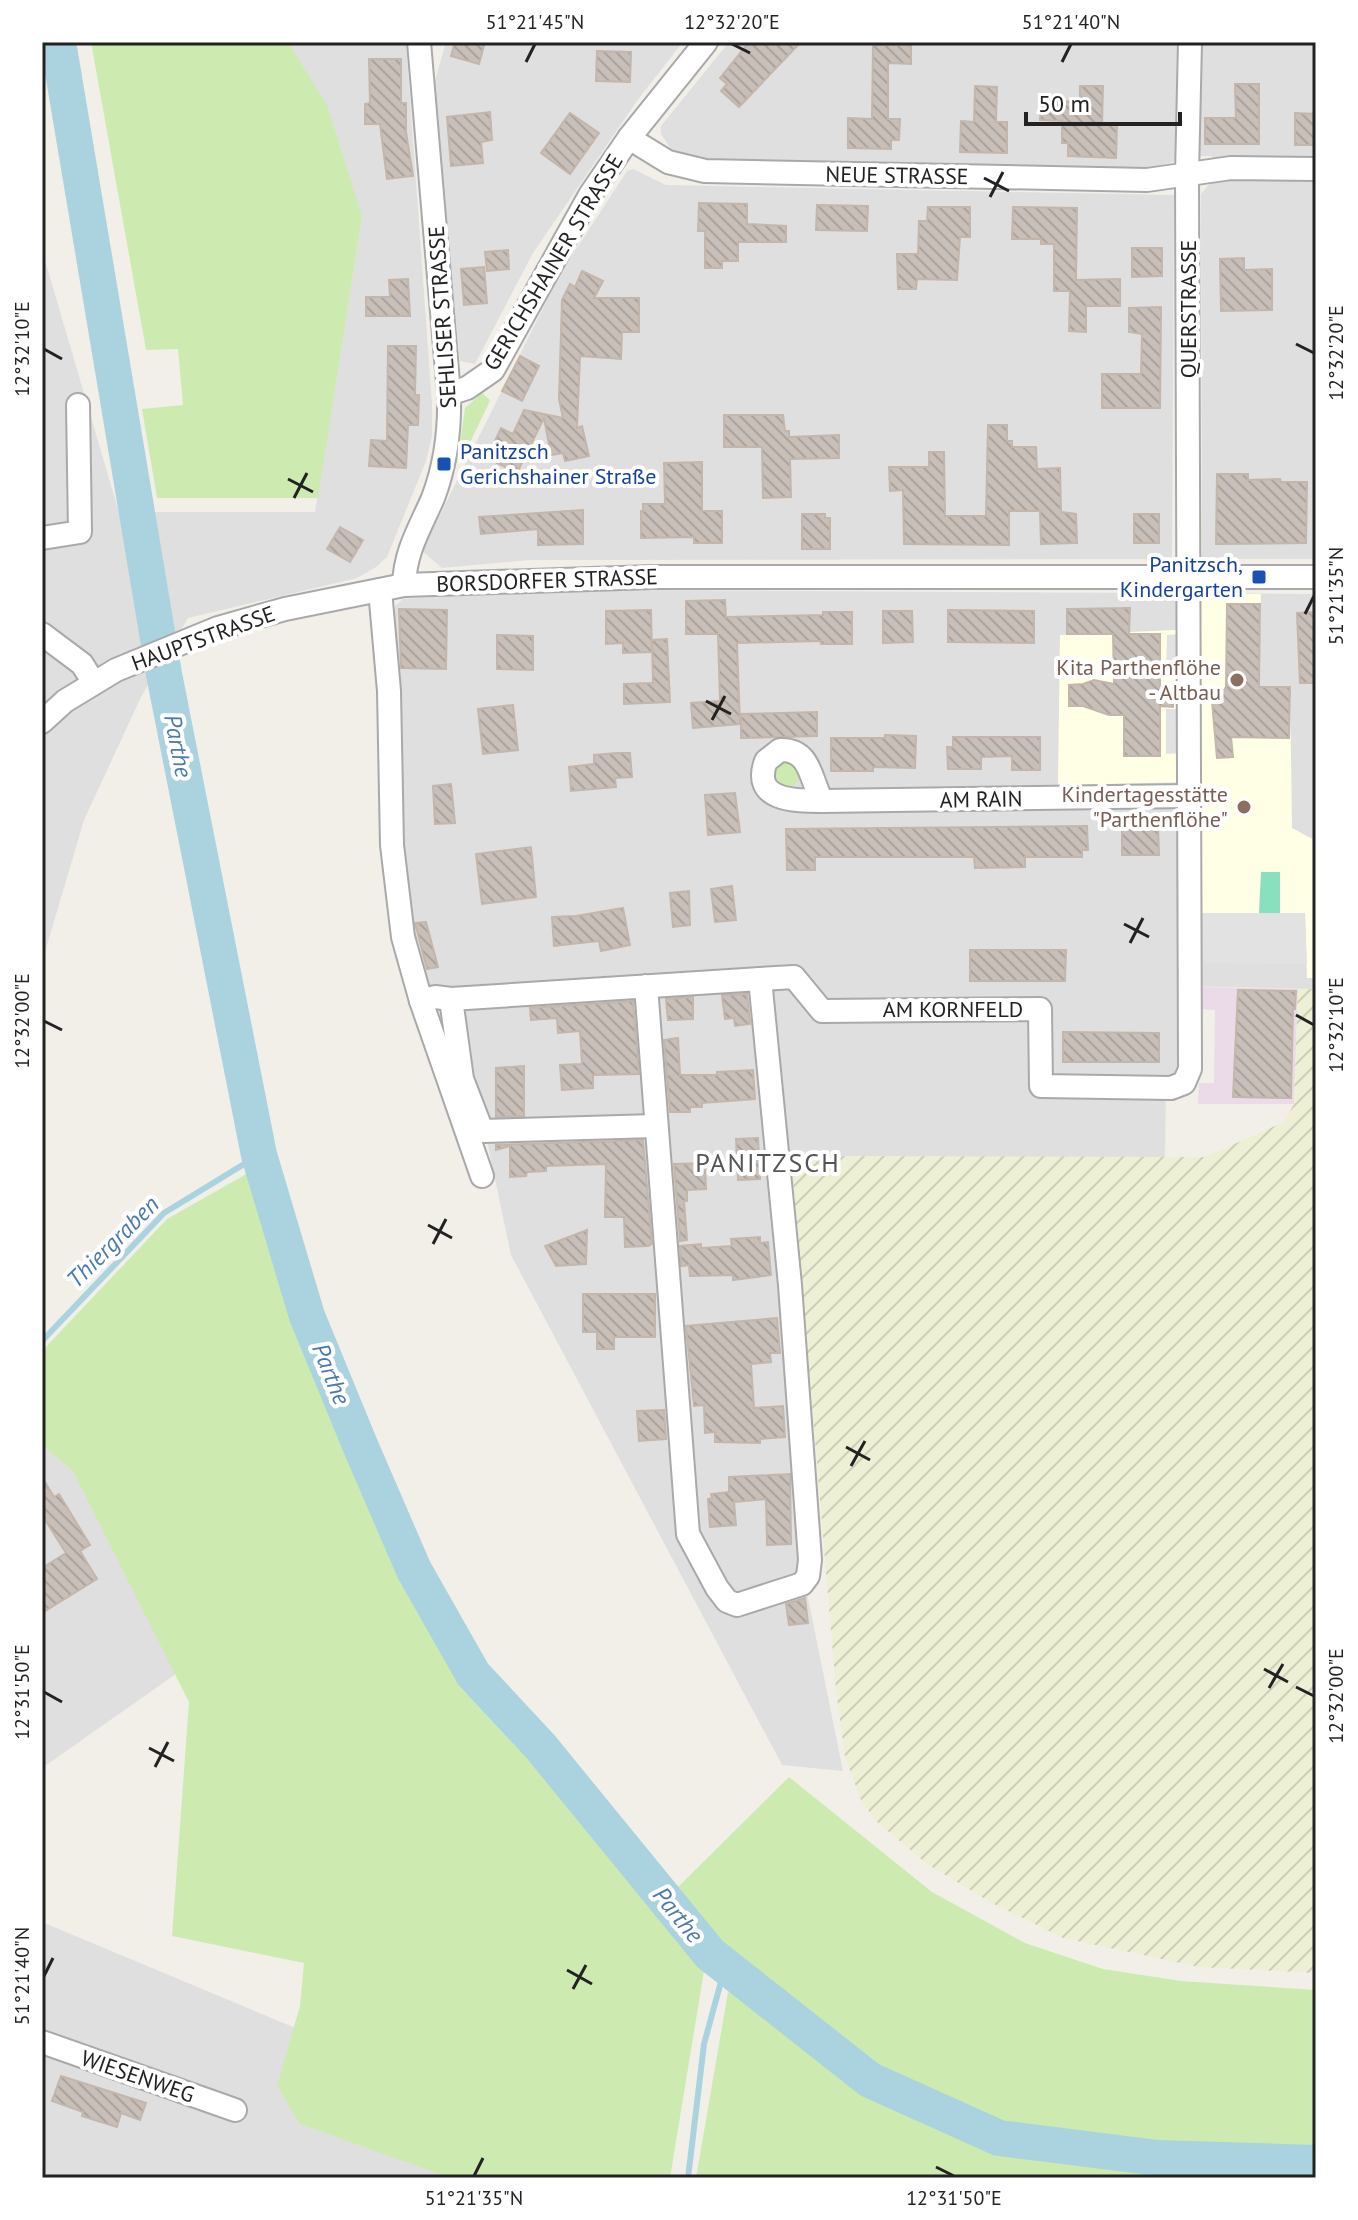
<svg xmlns="http://www.w3.org/2000/svg" width="1358" height="2220" font-family="'PT Sans',sans-serif">
  <defs>
    <pattern id="farmland-furrows" width="10" height="10" patternUnits="userSpaceOnUse" patternTransform="scale(2)"><rect width="10" height="10" fill="#eef0d5"/><path d="M-1 1l2-2M0 10L10 0M9 11l2-2" fill="none" stroke="#ccceb7"/></pattern>
    <pattern id="building-back-hatch" width="6" height="6" patternUnits="userSpaceOnUse" patternTransform="scale(2)"><rect width="6" height="6" fill="#c7bfb8"/><path d="M-1 5l2 2M0 0l6 6M5-1l2 2" fill="none" stroke="#aba49e"/></pattern>
  </defs>
  <rect width="100%" height="100%" fill="#f2efe9"/>
  <g fill="#e0dfdf">
    <path d="M288,42H406L432,404V436L426,461L387,557L376,567L357,578L188,618L141,697L84,820L42,962V250L120,516L156,512H315L362,216Z"/>
    <path d="M446,42H683L639,98L533,253L475,364L460,361L433,88Z"/>
    <path d="M729,42H1316V559H1202L1201,194L1210,183L1212,156H1200L1142,169L707,162L675,155L661,134V126Z"/>
    <path d="M633,169L666,185L1174,195L1172,559L529,560L442,568L422,551L560,274L627,171Z"/>
    <path d="M629,590L1316,594V989L1178,986L1179,1070L1166,1082L1165,1158L791,1156L773,1171L802,1568L843,1771L782,1765L511,1255L459,1008L433,1005L405,925L393,612L396,605L403,599L443,596Z"/>
    <path d="M42,1345L210,1650L42,1768Z"/>
    <path d="M42,1922L654,2178H42Z"/>
  </g>
  <path fill="#ebdbe8" d="M1199,987L1298,989L1294,1104H1198L1199,1083H1214L1215,1010L1199,1009Z"/>
  <path fill="#ffffe5" d="M1199,594H1261L1259,686L1290,687L1292,828L1316,841V978H1307L1305,913H1198L1197,782L1058,785L1060,635L1199,629Z"/>
  <path fill="url(#farmland-furrows)" d="M1298,989H1316V1973L1199,1967L1063,1938L992,1903L927,1864L876,1821L861,1800L845,1757L836,1690L791,1156L1205,1157L1284,1122L1294,1104Z"/>
  <g fill="#cdebb0">
    <path d="M91,42H288L327,105L362,216L318,498H157L142,409L183,405L178,349L146,350Z"/>
    <path d="M482,393L490,400L488,405L465,453L459,452L465,408Z"/>
    <path d="M788,757L800,770C800,780 796,785 787,788L776,785L770,769Z"/>
    <path d="M255,1169L305,1341L400,1562L467,1681L705,1965L670,2178H450L300,2124L277,2086L300,2006L304,1963L172,1936L189,1702L73,1471L42,1445V1351L167,1219Z"/>
    <path d="M789,1777L932,1892L1025,1943L1103,1969L1181,1981L1316,1990V2152L1117,2143L1005,2129L938,2100L867,2063L778,2000L726,1946L678,1887Z"/>
    <path d="M728,1992L742,1996L781,2029L853,2077L916,2111L1017,2152L1143,2167L1316,2173V2178H696Z"/>
  </g>
  <path fill="#88e0be" d="M1261,872H1280V913H1259Z"/>
  <g fill="#e2e2e2">
    <path d="M1181,634V674H1166L1167,635Z"/>
    <path d="M1166,709H1181L1182,753L1166,754Z"/>
    <path d="M1198,913H1305L1307,964L1198,963Z"/>
  </g>
  <g fill="none" stroke-linecap="round" stroke-linejoin="round">
    <g stroke="#aad3df" stroke-width="6">
      <path d="M42,1341L164,1213L259,1155"/>
      <path d="M688,2178L704,2044L725,1967"/>
    </g>
    <path stroke="#aad3df" stroke-width="36" d="M58,42L164,674L259,1155L307,1316L360,1445L414,1570L473,1674L540,1746L710,1954L870,2080L999,2138L1158,2158L1316,2163"/>
  </g>
  <g fill="url(#building-back-hatch)" stroke="#c4b6ab" stroke-width="2">
    <path d="M455,42H485L479,64L451,56Z"/>
    <path d="M749,42H801L739,107L721,91L727,84L720,78Z"/>
    <path d="M873,45H911V64L888,63V119H900L899,140H891V149L848,148V118L872,119Z"/>
    <path d="M597,51L631,52L630,82L596,81Z"/>
    <path d="M369,59H401V103H406V132L413,176L387,179L380,124H365V104L370,103Z"/>
    <path d="M1235,84H1259V144H1205V118H1236Z"/>
    <path d="M975,86L997,87L996,122H1007V153L960,152L961,121L974,122Z"/>
    <path d="M1080,86H1103L1102,124L1117,125L1116,158L1068,156V143H1062V121L1040,120L1041,100L1080,102Z"/>
    <path d="M490,112L492,140L481,142L483,163L451,166L447,117Z"/>
    <path d="M570,113L599,133L570,174L541,153Z"/>
    <path d="M1295,113L1316,114V145H1295Z"/>
    <path d="M699,203L747,204V224L786,226V242H738V261H722V268H705V231H698Z"/>
    <path d="M817,205L868,206L867,231L816,230Z"/>
    <path d="M928,207H970V237H960L957,280L917,279L916,289H898L897,254H918L919,221H927Z"/>
    <path d="M1013,207L1077,208L1076,280L1120,279V306H1086V332L1069,331L1070,291H1054V244H1041V239H1012Z"/>
    <path d="M1132,248H1162V276L1132,277Z"/>
    <path d="M508,250L509,269L487,271L485,252Z"/>
    <path d="M1244,258V270L1272,269V310L1221,311L1220,259Z"/>
    <path d="M484,267L487,303L464,305L461,269Z"/>
    <path d="M582,271L603,281L594,298H639V332H622L621,359L580,356L577,428L582,426L589,456L565,461L563,453L551,455L544,418L517,473L487,458L501,428L513,434L524,410L563,418L559,399L562,300L570,284L575,287Z"/>
    <path d="M408,279L410,316H366V297H390L389,280Z"/>
    <path d="M1161,307L1160,408H1102V374H1141L1142,334L1129,332V308Z"/>
    <path d="M388,346H416L415,395H419L418,425H408L406,468L369,466L371,440L387,441Z"/>
    <path d="M520,356L539,366L522,401L502,391Z"/>
    <path d="M724,415H783L785,431H789V437L839,435V458L790,459L791,497L763,498L762,447H724Z"/>
    <path d="M988,425H1007V441H1012V447H1036L1037,469L1060,468L1061,512L1076,514L1077,543L1041,544L1040,511H1009V545L904,544L903,490L890,491L889,467H929V452H944L945,516H986Z"/>
    <path d="M702,462V511H722V543H694V537L641,538V511H643V504H665L664,463Z"/>
    <path d="M1217,474H1248V480L1280,479L1281,482H1307L1306,543L1216,544Z"/>
    <path d="M583,510V544L538,545V529L481,534L479,517Z"/>
    <path d="M802,514H825V518H830V549H802Z"/>
    <rect x="1134" y="514" width="25" height="29"/>
    <path d="M340,527L363,540L350,562L327,549Z"/>
    <path d="M725,600L726,617L823,615V612H852V644H821V641L737,643L740,724L693,728L691,703L720,701L718,634H686V601Z"/>
    <path d="M1227,604H1260L1259,687H1290L1289,738L1231,737L1233,757L1217,758L1211,690H1224L1226,687Z"/>
    <path d="M1130,608L1129,634H1160V687H1174L1173,707L1160,706V756H1124V715H1109L1083,706H1069V685L1083,684L1094,680L1114,684L1113,634H1067V609Z"/>
    <path d="M399,609L447,610L446,669L401,668Z"/>
    <path d="M651,610L652,652L623,653V643L606,644V611Z"/>
    <path d="M948,610L1034,611V643L948,642Z"/>
    <path d="M883,611H912L913,642L883,643Z"/>
    <path d="M1316,612V683H1300L1297,613Z"/>
    <path d="M497,635L533,636V670L497,669Z"/>
    <path d="M667,639L670,702L624,704V684L653,683L652,640Z"/>
    <path d="M513,705L518,750L483,754L478,709Z"/>
    <path d="M817,712V736L741,738V714Z"/>
    <path d="M885,735L916,736L915,768L873,767V771H831V738H885Z"/>
    <path d="M953,737H1040V770H1012V756L981,757V769H948L947,747H953Z"/>
    <path d="M617,753H630L632,777L615,778L616,787L571,791L569,767L594,764V755Z"/>
    <path d="M451,784L455,823L435,824L433,786Z"/>
    <path d="M735,793L740,832L708,835L705,795Z"/>
    <path d="M1087,826L1088,850H1082V857H1025V867L975,868L974,857H815V870H787L786,829Z"/>
    <path d="M1122,826H1158L1159,855H1122Z"/>
    <path d="M531,847L536,897L482,904L476,854Z"/>
    <path d="M732,886L736,920L715,922L711,889Z"/>
    <path d="M689,891L690,925L673,927L670,893Z"/>
    <path d="M623,908L630,945L601,951L599,941L554,946L552,917L576,916Z"/>
    <path d="M426,922L438,967L427,969L415,923Z"/>
    <path d="M970,950H1066L1065,981H970Z"/>
    <path d="M1238,990L1296,991L1295,1009H1293L1291,1098L1233,1097Z"/>
    <path d="M747,994L750,1024L735,1026L734,1018L725,1019L722,995Z"/>
    <path d="M693,997V1019L668,1020L666,999Z"/>
    <path d="M633,1001L639,1074L593,1075V1088L562,1090L560,1065L582,1064L580,1031L558,1033L557,1018L531,1020L530,1008Z"/>
    <path d="M1063,1032L1159,1033V1062H1063Z"/>
    <path d="M678,1038L680,1075H717V1072L753,1070L755,1099L702,1103V1107H690V1112H670L664,1040Z"/>
    <path d="M524,1066V1116L496,1117V1068Z"/>
    <path d="M758,1138L760,1179L738,1180L736,1139Z"/>
    <path d="M643,1140L652,1244L648,1246L625,1247L624,1217H605L606,1164L546,1166V1171L527,1172L526,1176L510,1177V1146L496,1150V1145Z"/>
    <path d="M705,1163L706,1189L687,1190V1201H684L687,1240L680,1241L674,1164Z"/>
    <path d="M587,1230L586,1264L556,1266L545,1246Z"/>
    <path d="M760,1237V1243L768,1242L771,1275L733,1280V1275L690,1276L689,1265L681,1266L680,1246L701,1244V1248L732,1246L731,1239Z"/>
    <path d="M583,1294H655V1337H614V1349H597V1332H583Z"/>
    <path d="M777,1318L780,1353H770L771,1362L751,1364L754,1408L783,1406L785,1437L760,1439V1443L715,1442V1432L705,1433L704,1405L694,1406L686,1326Z"/>
    <path d="M664,1410L666,1439L639,1441L637,1411Z"/>
    <path d="M790,1474L791,1544L767,1545L766,1499L734,1502L736,1525L710,1527L708,1499L712,1498L711,1494L729,1492V1477Z"/>
    <path d="M42,1477L54,1497L59,1494L90,1545L80,1551L97,1579L42,1613V1568L66,1553L42,1515Z"/>
    <path d="M805,1598L808,1623L789,1625L786,1604Z"/>
    <path d="M61,2076L146,2103L140,2120L121,2113L117,2127L82,2116L83,2112L52,2101Z"/>
  </g>
  <g fill="none" stroke-linecap="round" stroke-linejoin="round">
    <g stroke="#a9a9a9" stroke-width="26">
      <g id="minor">
        <path d="M629,138L668,162L705,171L1147,180L1231,168L1316,169"/>
        <path d="M449,394L467,388L493,370L590,195L629,138L706,42"/>
        <path d="M42,538L80,532L78,405"/>
        <path d="M404,585C405,551 420,528 433,498C446,464 450,430 449,394L419,42"/>
        <path d="M380,590L389,691L392,845L403,937L421,1001L482,1176"/>
        <path d="M42,634L82,664L94,683"/>
        <path d="M42,722L65,701L116,670L218,628L285,609L404,585L652,577H1316"/>
        <path d="M780,750C811,749 810,779 822,801C795,801 751,801 766,761Z"/>
        <path d="M822,801L1189,796"/>
        <path d="M760,979L794,977L822,1011L1040,1009L1041,1086L1171,1088L1184,1083L1190,1069L1187,175L1190,42"/>
        <path d="M451,999L462,1079L482,1131L655,1126"/>
        <path d="M421,1001L435,997L451,999L760,979L790,1285L810,1560L808,1576L802,1584L737,1605L727,1601L717,1588L688,1534L646,986"/>
        <path d="M42,2042L235,2110"/>
      </g>
    </g>
    <use href="#minor" stroke="#fff" stroke-width="22"/>
  </g>
  <path fill="none" stroke="#222" stroke-width="3" d="M732,44L750,53M526,62L535,44M1062,62L1071,44M984,178L1009,191M990,197L1003,172M1296,344L1314,353M44,349L62,359M288,479L313,492M294,498L307,473M1305,614L1314,596M706,701L731,714M712,720L725,696M1124,924L1149,937M1130,943L1143,918M1296,1015L1314,1025M44,1021L62,1030M428,1225L452,1238M433,1244L446,1219M846,1447L870,1460M851,1466L865,1441M1264,1669L1288,1682M1296,1687L1314,1696M1269,1688L1283,1664M44,1692L62,1702M149,1748L174,1761M155,1767L168,1742M567,1970L592,1984M44,1976L53,1958M573,1989L586,1965M936,2167L954,2176M474,2176L483,2158"/>
  <g fill="#1a4fb4" stroke="#fff" stroke-width="3">
    <rect x="436" y="456" width="16" height="16" rx="4"/>
    <rect x="1251" y="569" width="16" height="16" rx="4"/>
  </g>
  <g fill="#8d6e63" stroke="#fff" stroke-width="3">
    <circle cx="1237" cy="680" r="8"/>
    <circle cx="1244" cy="807" r="8"/>
  </g>
  <g text-anchor="middle" stroke-width="8" stroke-linejoin="round" paint-order="stroke">
    <g font-size="22" fill="#222" stroke="#fff">
      <text transform="translate(897 175) rotate(1)" y="8">NEUE STRASSE</text>
      <text transform="translate(553 262) rotate(-59)" y="8">GERICHSHAINER STRASSE</text>
      <text transform="translate(1188 309) rotate(-90)" y="8">QUERSTRASSE</text>
      <text transform="translate(442 317) rotate(-94)" y="8">SEHLISER STRASSE</text>
      <text transform="translate(547 580) rotate(-2)" y="8">BORSDORFER STRASSE</text>
      <text transform="translate(203 638) rotate(-20)" y="8">HAUPTSTRASSE</text>
      <text transform="translate(981 799) rotate(-1)" y="8">AM RAIN</text>
      <text x="953" y="1017">AM KORNFELD</text>
      <text transform="translate(138 2076) rotate(19)" y="8">WIESENWEG</text>
    </g>
    <g font-size="22" fill="#164399" stroke="#fff" text-anchor="start">
      <text x="460" y="459">Panitzsch<tspan x="460" dy="25">Gerichshainer Straße</tspan></text>
      <text x="1243" y="572" text-anchor="end">Panitzsch,<tspan x="1243" dy="25">Kindergarten</tspan></text>
    </g>
    <g font-size="22" fill="#785e54" stroke="#fff" text-anchor="end">
      <text x="1221" y="675">Kita Parthenflöhe<tspan x="1221" dy="25">- Altbau</tspan></text>
      <text x="1228" y="802">Kindertagesstätte<tspan x="1228" dy="25">"Parthenflöhe"</tspan></text>
    </g>
    <g font-size="24" font-style="italic" fill="#4a7aab" stroke="#fff">
      <text transform="translate(178 746) rotate(79)" y="8">Parthe</text>
      <text transform="translate(113 1242) rotate(-45)" y="8">Thiergraben</text>
      <text transform="translate(331 1374) rotate(68)" y="8">Parthe</text>
      <text transform="translate(678 1915) rotate(51)" y="8">Parthe</text>
    </g>
    <g font-size="26" letter-spacing="2" fill="#555" stroke="#fff">
      <text x="768" y="1172">PANITZSCH</text>
    </g>
  </g>
  <rect width="1358" height="2220" fill="none" stroke="#ffffff" stroke-width="88"/>
  <path d="M1026 112v12h154v-12" fill="none" stroke="#222222" stroke-width="4"/>
  <text x="1038" y="112" font-size="24" fill="#222222" stroke="#ffffff" stroke-width="6" paint-order="stroke">50 m</text>
  <rect x="44" y="44" width="1270" height="2132" fill="none" stroke="#222" stroke-width="3"/>
  <g font-size="20" text-anchor="middle" fill="#222">
    <text x="535" y="29">51°21'45"N</text>
    <text x="732" y="29">12°32'20"E</text>
    <text x="1071" y="29">51°21'40"N</text>
    <text transform="translate(22 349) rotate(-90)" y="7">12°32'10"E</text>
    <text transform="translate(1336 353) rotate(-90)" y="7">12°32'20"E</text>
    <text transform="translate(1336 596) rotate(-90)" y="7">51°21'35"N</text>
    <text transform="translate(22 1021) rotate(-90)" y="7">12°32'00"E</text>
    <text transform="translate(1336 1025) rotate(-90)" y="7">12°32'10"E</text>
    <text transform="translate(22 1692) rotate(-90)" y="7">12°31'50"E</text>
    <text transform="translate(1336 1696) rotate(-90)" y="7">12°32'00"E</text>
    <text transform="translate(22 1976) rotate(-90)" y="7">51°21'40"N</text>
    <text x="474" y="2205">51°21'35"N</text>
    <text x="954" y="2205">12°31'50"E</text>
  </g>
</svg>
